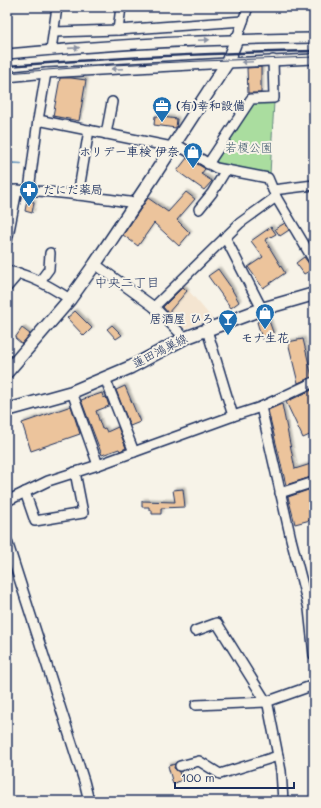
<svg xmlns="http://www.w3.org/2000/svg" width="321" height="808" font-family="Mali,'Klee One',sans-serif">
  <defs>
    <filter id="shadow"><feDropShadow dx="2" dy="-2" stdDeviation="1" flood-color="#0004"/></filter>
  </defs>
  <rect width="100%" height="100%" fill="#f7f3e8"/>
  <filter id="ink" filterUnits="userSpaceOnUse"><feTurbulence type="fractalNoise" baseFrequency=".025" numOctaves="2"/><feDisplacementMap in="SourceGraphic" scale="8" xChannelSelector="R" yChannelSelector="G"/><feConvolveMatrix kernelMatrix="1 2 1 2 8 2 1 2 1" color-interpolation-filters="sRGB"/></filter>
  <g filter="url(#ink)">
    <path fill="#f4e5d1" d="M183,284L212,318L182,330L160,310V306Z"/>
    <path fill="#aadd9f" stroke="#62867e" d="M251,102H274L270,174L217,163L215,159Z"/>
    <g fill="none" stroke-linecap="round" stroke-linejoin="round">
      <path stroke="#6694bc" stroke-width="2.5" d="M7,163L21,164"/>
    </g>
    <g fill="#ecc49c" stroke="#1b2f5e" filter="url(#shadow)">
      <path d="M261,67V93H248L247,68Z"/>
      <path d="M60,78H71L86,80L79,121L53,116Z"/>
      <path d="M155,116L177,119L176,128L154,125Z"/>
      <path d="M187,158L204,168L205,169L201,174L212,181L204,190L177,171Z"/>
      <path d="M186,192L195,199L177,220L190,233L179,246L154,223L138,246L123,235L148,198L168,212Z"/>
      <path d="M27,200L34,202L32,213L25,211Z"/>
      <path d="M285,223L289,230L280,236L275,229Z"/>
      <path d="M271,227L276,234L265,240L285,273L263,288L248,267L263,257L251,241Z"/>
      <path d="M304,257L313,269L304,274L296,263Z"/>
      <path d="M218,269L230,286L239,302L231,308L208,276Z"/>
      <path d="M183,287L187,291L168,313L163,307Z"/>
      <path d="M75,311L92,328L84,336L67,318Z"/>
      <path d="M268,318L274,335L262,339L257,322Z"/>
      <path d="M112,325L122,335L116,339L107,329Z"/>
      <path d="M22,328L30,334L22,344L15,338Z"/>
      <path d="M303,339L312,377L298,383L288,342Z"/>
      <path d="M125,386L140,422L130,426L116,390Z"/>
      <path d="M314,389V433L303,438L286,402Z"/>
      <path d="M102,393L103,398L106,397L109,406L96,411L102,429L105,428L107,432L118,427L126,448L120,451L119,449L102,455L81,400Z"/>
      <path d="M282,404L295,469L314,463V476L286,485L268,410Z"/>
      <path d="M71,406L80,434L31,451L22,423Z"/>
      <path d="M314,488V519L295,524L288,497Z"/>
      <path d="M183,489L185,507L161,508V514H152V510H149V507H142V501L175,502L173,490Z"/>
      <path d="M175,764L174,768L179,772L182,780L173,784L168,766Z"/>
    </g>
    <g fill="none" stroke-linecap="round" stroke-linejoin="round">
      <g stroke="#1b2f5e" stroke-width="12">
        <g id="street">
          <path d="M118,30L121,7"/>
          <path d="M54,32L118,30L243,21"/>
          <path d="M237,38L248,7"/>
          <path d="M51,50L57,7"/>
          <path d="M7,54C109,44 212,39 314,38"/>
          <path d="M7,77L46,73L227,63L314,59"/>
          <path d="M38,120L172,147"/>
          <path d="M106,134L112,102"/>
          <path d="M174,143L216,168L268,178L276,197L314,261"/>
          <path d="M208,164L251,99L274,98L273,60"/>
          <path d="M7,190C50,190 93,197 136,203"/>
          <path d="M29,190L38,120L46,73"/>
          <path d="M273,190L314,185"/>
          <path d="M78,195L89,130"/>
          <path d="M199,209L212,193L226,170"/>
          <path d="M225,237L262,309"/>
          <path d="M7,241L17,190"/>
          <path d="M95,264L154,307L185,338"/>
          <path d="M7,271C31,275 49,286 70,299"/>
          <path d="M40,281L49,269L50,253"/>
          <path d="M7,287L19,273"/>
          <path d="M154,307L240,223L276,197"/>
          <path d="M207,330L233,416"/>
          <path d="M105,378L134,452"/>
          <path d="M72,392L98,465"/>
          <path d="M261,407L291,539L309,609L314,655"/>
          <path d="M25,492L35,521L83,513L75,472"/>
          <path d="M280,493L314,482"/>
          <path d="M7,501L48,481L98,465L233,416L261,407L314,382"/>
          <path d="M7,541L84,781L89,801"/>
          <path d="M195,631L217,623L268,705L281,771L283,801"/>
          <path d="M196,705L266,702L314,685"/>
          <path d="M180,766L199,761L220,774L278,756"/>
        </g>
      </g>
      <g stroke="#1b2f5e" stroke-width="15">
        <g id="secondary">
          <path d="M7,372L70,299L95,264L151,180L227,63L237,38"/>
          <path d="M7,410L72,392L131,367L185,338L262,309L314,294"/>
        </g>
      </g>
      <use href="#street" stroke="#f7f3e8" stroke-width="9"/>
      <use href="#secondary" stroke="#f7f3e8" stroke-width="12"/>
      <path stroke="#1b2f5e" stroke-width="1" d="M7,73L113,65L202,61L314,57"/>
      <path stroke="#1b2f5e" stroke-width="2.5" d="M7,66C109,58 211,53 314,51"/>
    </g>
    <defs><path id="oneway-solid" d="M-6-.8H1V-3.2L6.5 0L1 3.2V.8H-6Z"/></defs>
    <g fill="#8991a3">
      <use href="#oneway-solid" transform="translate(204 40) rotate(-3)"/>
      <use href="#oneway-solid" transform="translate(74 48) rotate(-4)"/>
      <use href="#oneway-solid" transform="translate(247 62) rotate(177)"/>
      <use href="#oneway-solid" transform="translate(117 69) rotate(177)"/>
    </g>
  </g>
  <defs>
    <g id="office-pin" transform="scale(1)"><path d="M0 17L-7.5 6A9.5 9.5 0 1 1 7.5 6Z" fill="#1f6fb2" stroke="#f7f3e8"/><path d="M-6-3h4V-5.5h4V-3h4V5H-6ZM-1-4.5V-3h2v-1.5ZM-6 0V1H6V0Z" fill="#fff"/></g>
    <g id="shop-pin" transform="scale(1)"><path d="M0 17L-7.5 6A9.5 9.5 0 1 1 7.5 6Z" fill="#1f6fb2" stroke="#f7f3e8"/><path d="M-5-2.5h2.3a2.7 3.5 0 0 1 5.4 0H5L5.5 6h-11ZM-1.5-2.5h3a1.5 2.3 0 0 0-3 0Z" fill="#fff"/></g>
    <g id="pharmacy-pin" transform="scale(1)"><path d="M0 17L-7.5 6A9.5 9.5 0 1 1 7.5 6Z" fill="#1f6fb2" stroke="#f7f3e8"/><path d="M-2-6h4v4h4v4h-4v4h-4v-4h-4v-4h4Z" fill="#fff"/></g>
    <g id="bar-pin" transform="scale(1)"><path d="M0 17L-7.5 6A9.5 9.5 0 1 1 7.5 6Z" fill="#1f6fb2" stroke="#f7f3e8"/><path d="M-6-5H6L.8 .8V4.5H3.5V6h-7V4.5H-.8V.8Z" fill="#fff"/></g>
  </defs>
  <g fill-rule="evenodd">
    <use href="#office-pin" x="162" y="106"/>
    <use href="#shop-pin" x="193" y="152"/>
    <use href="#pharmacy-pin" x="29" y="190"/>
    <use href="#shop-pin" x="265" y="313"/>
    <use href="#bar-pin" x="228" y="319"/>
  </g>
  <g text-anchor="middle" stroke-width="4" stroke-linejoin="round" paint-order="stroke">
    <g font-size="12" font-weight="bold" fill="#1b2f5e" stroke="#f7f3e8" text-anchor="start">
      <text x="176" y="110">(有)幸和設備</text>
      <text x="179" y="156" text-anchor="end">ホリデー車検 伊奈</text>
      <text x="43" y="194">たにだ薬局</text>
      <text x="214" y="323" text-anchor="end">居酒屋 ひろ</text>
      <text x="265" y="342" text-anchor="middle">モナ生花</text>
    </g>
    <g font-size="12" fill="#3f5a6e" stroke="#f7f3e8">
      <text x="249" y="152">若榎公園</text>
    </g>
    <g font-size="12" fill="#1b2f5e" stroke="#f7f3e8">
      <text transform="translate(160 351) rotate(-27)" y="4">蓮田鴻巣線</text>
    </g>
    <g font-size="13" fill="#1b2f5e" stroke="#f7f3e8">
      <text x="127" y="287">中央二丁目</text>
    </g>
  </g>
  <rect width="321" height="808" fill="none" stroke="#f7f3e8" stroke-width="24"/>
  <rect x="12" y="12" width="297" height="784" fill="none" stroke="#1b2f5e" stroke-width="1.5" filter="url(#ink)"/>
  <path d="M175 782v6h119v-6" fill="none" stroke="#1b2f5e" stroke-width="2"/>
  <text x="181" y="782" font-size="12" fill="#1b2f5e" stroke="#f7f3e8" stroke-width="3" paint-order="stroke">100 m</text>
</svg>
